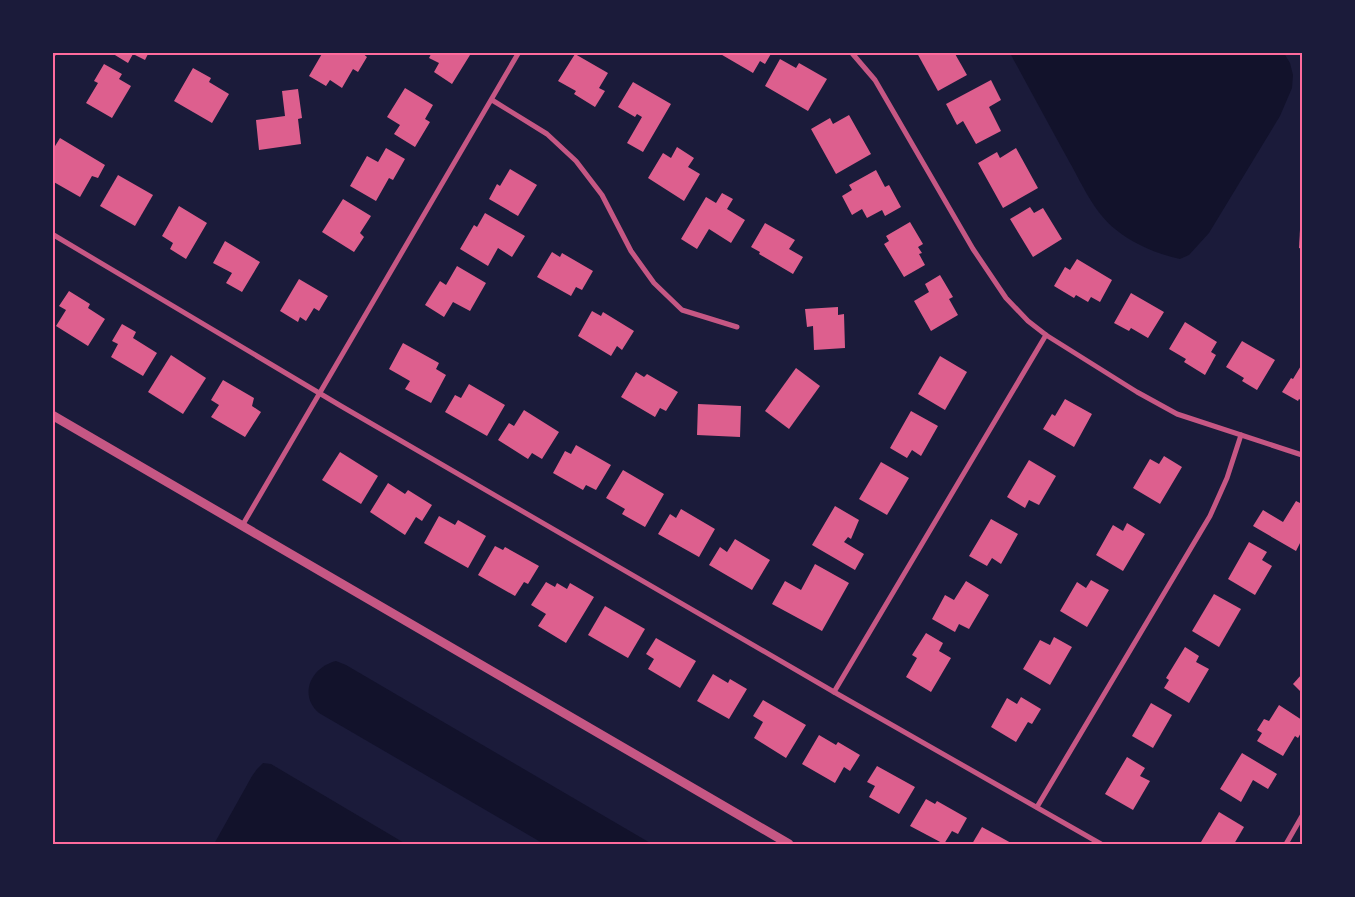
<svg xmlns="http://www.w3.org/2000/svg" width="1355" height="897" font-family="'Source Sans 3',sans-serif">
  <rect width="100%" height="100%" fill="#1b1b3a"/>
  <g fill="#12122b">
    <path d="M1010,53H1284L1290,63L1293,75L1292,88L1280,116L1209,233L1189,255L1180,259C1157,254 1133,244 1115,229C1094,212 1083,186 1070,163C1050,127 1030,90 1010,53Z"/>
    <path d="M336,661L346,665L652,844H544L319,713C298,695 311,667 336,661Z"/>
    <path d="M263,763L271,764L406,844H214L252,776L257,769Z"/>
  </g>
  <g fill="#dd5f8e">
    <path d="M110,52H149L145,60L133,54L128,63Z"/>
    <path d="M323,52H361L367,57L358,72L353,69L342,88L330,80L326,86L309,76Z"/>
    <path d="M432,52H465L470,55L452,84L434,72L439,63L429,58Z"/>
    <path d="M717,52H772L765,64L760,61L753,73Z"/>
    <path d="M919,52H954L967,75L938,91L917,53Z"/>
    <path d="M575,54L608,73L599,88L605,91L595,107L574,94L576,91L558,81Z"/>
    <path d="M780,59L796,68L799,63L827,79L808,111L765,86Z"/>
    <path d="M104,64L122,74L119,79L131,86L112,118L86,103L98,83L94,81Z"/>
    <path d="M193,68L211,78L209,82L229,94L212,123L174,101Z"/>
    <path d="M991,80L1001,100L989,107L1001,131L976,144L963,121L957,125L946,104Z"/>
    <path d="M633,82L671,104L643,152L627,143L642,117L637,114L635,117L618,107Z"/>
    <path d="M405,88L433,105L425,119L430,122L415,147L394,134L400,125L387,117Z"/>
    <path d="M298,89L302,118L298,119L301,144L259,150L256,120L285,116L282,91Z"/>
    <path d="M849,115L871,154L836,174L811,129L830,118L833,124Z"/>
    <path d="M60,138L105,165L98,178L92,176L80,197L52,181V151Z"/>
    <path d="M677,147L694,158L688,167L700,174L684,201L648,178L663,153L671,158Z"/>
    <path d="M386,148L405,159L393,180L389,178L376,201L350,186L367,156L378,162Z"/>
    <path d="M1016,148L1038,188L1003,208L978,163L997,152L1000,158Z"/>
    <path d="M510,169L537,185L518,216L489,199L497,184L500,186Z"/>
    <path d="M876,170L885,187L889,185L901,207L885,216L882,210L867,218L862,209L852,215L842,196L852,190L849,185Z"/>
    <path d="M118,175L153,195L135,226L100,206Z"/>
    <path d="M722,193L733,199L727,209L745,220L731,243L709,229L697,249L681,239L706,197L716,203Z"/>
    <path d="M343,199L371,216L360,233L364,237L354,252L322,232Z"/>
    <path d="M179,206L207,223L186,259L170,249L173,243L162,236Z"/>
    <path d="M1030,207L1034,213L1043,208L1062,239L1033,257L1010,219Z"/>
    <path d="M485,213L525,236L512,257L498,248L488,266L460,249L474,225L477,227Z"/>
    <path d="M910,222L923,244L918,247L922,253L919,254L925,265L904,277L884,244L889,241L886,236Z"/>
    <path d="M765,223L795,240L789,249L803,257L793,274L759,254L760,252L751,247Z"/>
    <path d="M1300,230H1302V249L1299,248Z"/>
    <path d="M225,241L260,262L242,292L226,283L232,273L213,263Z"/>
    <path d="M552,252L560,257L562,253L593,271L582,290L576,287L571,296L537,277Z"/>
    <path d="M1077,259L1112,280L1100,302L1091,297L1088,302L1076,295L1074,298L1054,286L1065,267L1070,270Z"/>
    <path d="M457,266L486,283L470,311L453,302L444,317L425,305L440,281L446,285Z"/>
    <path d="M940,275L953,297L949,299L958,315L931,331L914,301L929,292L925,284Z"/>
    <path d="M299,279L328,296L319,311L314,308L306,321L300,317L298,322L280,311Z"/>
    <path d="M69,291L90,304L88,308L105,319L88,346L56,326L66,310L59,306Z"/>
    <path d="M1131,293L1164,312L1148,338L1131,328L1129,331L1114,323Z"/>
    <path d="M838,307V315L844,314L845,348L814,350L813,326L807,327L805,309Z"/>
    <path d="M592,311L601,316L603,312L634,331L622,350L617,346L611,356L578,336Z"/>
    <path d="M1185,322L1217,342L1211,352L1216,355L1205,375L1184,362L1186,359L1169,349Z"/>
    <path d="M122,324L136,332L133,338L157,353L143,376L111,357L118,344L112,341Z"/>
    <path d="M1242,341L1275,360L1257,390L1242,381L1244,378L1226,367Z"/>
    <path d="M403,343L439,363L436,369L446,375L431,403L405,389L410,381L389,369Z"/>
    <path d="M171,355L206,378L183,414L148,392Z"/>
    <path d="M940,356L967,372L945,410L918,394Z"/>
    <path d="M1302,364V401L1299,399L1298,401L1282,392L1291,378L1293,379Z"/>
    <path d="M796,368L820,386L789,429L765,411Z"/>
    <path d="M636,372L644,377L647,374L678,392L666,411L660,408L655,417L621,397Z"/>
    <path d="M223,380L254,398L252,406L261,412L245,437L211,417L219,405L211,400Z"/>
    <path d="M469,384L505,405L487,436L445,412L455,395L461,398Z"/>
    <path d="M1065,399L1092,414L1074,447L1043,429L1052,414L1055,416Z"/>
    <path d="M698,404L741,406L740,437L697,435Z"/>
    <path d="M524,410L559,432L542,459L532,453L528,459L498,440L509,423L514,426Z"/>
    <path d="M911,411L938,426L921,456L912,450L907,458L890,448Z"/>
    <path d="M576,445L611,465L596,490L586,485L583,490L553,473L565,451L571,454Z"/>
    <path d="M340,452L378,476L361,504L322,480Z"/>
    <path d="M1164,456L1182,467L1160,504L1133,488L1150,459L1159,464Z"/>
    <path d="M1029,460L1056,476L1039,505L1029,500L1025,508L1007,497Z"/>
    <path d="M881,462L909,478L887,515L859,499Z"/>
    <path d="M623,470L664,494L645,527L622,514L625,509L606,498Z"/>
    <path d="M388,483L405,494L408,490L432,505L422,521L416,517L405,535L370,512Z"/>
    <path d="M1296,501L1302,504V539L1296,551L1253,526L1263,510L1283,522Z"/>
    <path d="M835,506L859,520L851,539L848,537L844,542L864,554L855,570L812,545Z"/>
    <path d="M681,509L715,529L699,557L658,534L670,514L676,518Z"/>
    <path d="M439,516L455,525L458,520L486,536L468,568L424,543Z"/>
    <path d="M991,519L1018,534L1001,564L992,558L987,566L969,556Z"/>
    <path d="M1127,523L1145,534L1123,571L1096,555L1113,525L1123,531Z"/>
    <path d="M735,539L770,560L752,590L709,565L720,547L727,552Z"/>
    <path d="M1249,542L1267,552L1262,560L1272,566L1255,595L1228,579Z"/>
    <path d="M495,546L503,550L505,547L539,566L528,584L524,582L515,596L478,575Z"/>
    <path d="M815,564L849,583L822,631L772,604L785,581L801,590Z"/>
    <path d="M1091,580L1109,590L1087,627L1060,611L1077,582L1086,588Z"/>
    <path d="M966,581L989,595L969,629L959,624L955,632L932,619L945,595L954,600Z"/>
    <path d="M546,582L555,587L557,583L567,589L570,583L594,597L566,643L538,626L546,614L531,605Z"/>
    <path d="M1214,594L1241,609L1219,647L1192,631Z"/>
    <path d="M605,606L645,629L628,658L588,635Z"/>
    <path d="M926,633L943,643L939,651L951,658L931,692L906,677L917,658L912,655Z"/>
    <path d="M1054,637L1072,647L1050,685L1023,669L1040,640L1050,645Z"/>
    <path d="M656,638L696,661L680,688L648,669L654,659L646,654Z"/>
    <path d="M1185,647L1199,656L1196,662L1209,669L1189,703L1164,688L1169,680L1166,678Z"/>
    <path d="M713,674L728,683L730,679L747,689L729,719L697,701Z"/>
    <path d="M1302,674V693L1293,684Z"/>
    <path d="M1021,697L1041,709L1032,724L1028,722L1016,742L991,727L1007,698L1017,704Z"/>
    <path d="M763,700L806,725L786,758L754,738L763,722L753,716Z"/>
    <path d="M1151,703L1172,715L1153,748L1132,736Z"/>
    <path d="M1279,705L1302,720V731L1298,738L1295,736L1283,756L1257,741L1262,733L1257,730L1264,719L1269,721Z"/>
    <path d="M819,735L836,745L838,742L860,755L850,771L844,767L835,783L802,764Z"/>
    <path d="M1242,753L1277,774L1268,789L1253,780L1241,802L1220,789Z"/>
    <path d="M1127,757L1145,768L1140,776L1150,781L1133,810L1105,794Z"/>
    <path d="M877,766L915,787L899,814L869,797L875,786L867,782Z"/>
    <path d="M926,799L935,804L937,801L967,818L958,834L952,831L944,844L910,826Z"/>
    <path d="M1219,812L1244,827L1234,844H1206L1201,842Z"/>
    <path d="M982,827L1013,844H972Z"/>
  </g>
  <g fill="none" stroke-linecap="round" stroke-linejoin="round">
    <g stroke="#c65784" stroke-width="5">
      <path d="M851,52L875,80L973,249L1006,298L1028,321L1046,335L1137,392L1177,414L1302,455"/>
      <path d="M52,56L55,52"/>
      <path d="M492,100L547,134L576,161L602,195L631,251L654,283L682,310L737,327"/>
      <path d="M52,234L341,406L834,692L1101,844"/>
      <path d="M242,526L519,52"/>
      <path d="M834,692L1046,335"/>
      <path d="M1037,807L1210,516L1227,478L1241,435"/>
      <path d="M1286,844L1302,816"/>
    </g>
    <path stroke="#c65784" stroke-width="9" d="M52,415L789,844"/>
  </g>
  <rect width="1355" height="897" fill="none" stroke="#1b1b3a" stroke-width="108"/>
  <rect x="54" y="54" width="1247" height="789" fill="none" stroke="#ff6b9d" stroke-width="2"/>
</svg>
